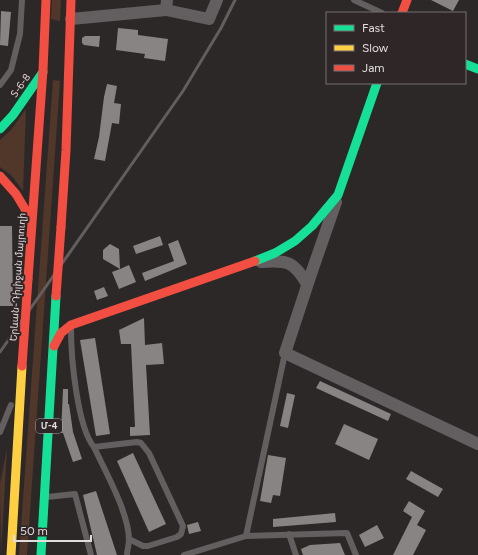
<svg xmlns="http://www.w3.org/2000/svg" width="478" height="555" font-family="Figtree,'Noto Sans Armenian',sans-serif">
  <rect width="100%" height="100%" fill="#2c2828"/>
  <g fill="#513729">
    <path d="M52,0H61L60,21L51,19Z"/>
    <path d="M53,80L60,81L27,555H19Z"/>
    <path d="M26,109L23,191L12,176L0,167V140L11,130Z"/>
    <path d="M7,448L1,554L0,484Z"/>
  </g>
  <g fill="#888484">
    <path d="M431,0H459L453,11Z"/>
    <path d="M1,11L11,12L8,46L0,45Z"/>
    <path d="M118,28L138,30V35L168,39L165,61L144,58L145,54L116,50Z"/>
    <path d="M85,36H100L99,47L84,45L82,43V38Z"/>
    <path d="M107,84L117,86L114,103L121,104L119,124L112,123L105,161L94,159L99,137L104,97Z"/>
    <path d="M0,226H12L13,306H0Z"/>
    <path d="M160,236L163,245L136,254L133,246Z"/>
    <path d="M178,240L187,264L145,281L142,273L174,261L168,244Z"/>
    <path d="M110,244L119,249L120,269L129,265L136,282L119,289L112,272L120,269L103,259V250Z"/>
    <path d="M104,287L108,296L97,300L94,291Z"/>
    <path d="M144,318L145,345L162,343L164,364L146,365L150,435L130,436V427H135L131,344H121L119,330Z"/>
    <path d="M95,338L110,434L96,436L80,340Z"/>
    <path d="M320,381L391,414L388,421L316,388Z"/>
    <path d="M63,389H68V404H69L73,432L82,459L73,462L63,433H61Z"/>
    <path d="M287,393L295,395L288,428L280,426Z"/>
    <path d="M344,424L378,439L369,460L335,444Z"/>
    <path d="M133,453L166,524L149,532L117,461Z"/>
    <path d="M268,455L286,458L280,496L273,495L271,503L260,501Z"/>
    <path d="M411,471L443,489L438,497L406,479Z"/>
    <path d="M96,491L117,555H97L83,495Z"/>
    <path d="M409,501L425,511L417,525L426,530L413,555H393L412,517L403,511Z"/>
    <path d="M335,513L336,522L273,527V519Z"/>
    <path d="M198,522L201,531L189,534L187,525Z"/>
    <path d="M377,525L384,538L365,547L359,535Z"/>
    <path d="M340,543L345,555H303L301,549L310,545Z"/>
  </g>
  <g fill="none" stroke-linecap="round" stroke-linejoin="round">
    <g stroke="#635e60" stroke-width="6">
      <path d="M354,0L382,13"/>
      <path d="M0,85L11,70L20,34L22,0"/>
      <path d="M71,329C71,356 77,427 94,447C105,471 129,513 129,540C129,545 127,550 127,555"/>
      <path d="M0,432L11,405"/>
      <path d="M94,447L137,442L141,443L149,453L183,526L181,534L177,537L148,546H143L129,539"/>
      <path d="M47,497L75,494L91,555"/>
      <path d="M289,534L296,555"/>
      <path d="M246,536L347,533L356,555"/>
      <path d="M184,555L246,536L285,353"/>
    </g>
    <g stroke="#635e60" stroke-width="12">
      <path d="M166,10L209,19L217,0"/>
      <path d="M71,19L166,10L167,0"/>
      <path d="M336,202L311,274L285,353L478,444"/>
      <path d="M261,262C287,260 294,261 307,284"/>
    </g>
    <g stroke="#16e098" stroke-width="9">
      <path d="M465,64L478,69"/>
      <path d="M0,129L13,115L43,72"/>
      <path d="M255,261L275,253L295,241L312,226L338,195L377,83"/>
      <path d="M41,555L56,296"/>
    </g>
    <path stroke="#ffcf43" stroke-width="9" d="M11,555L22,366"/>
    <g stroke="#f24e42" stroke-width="9">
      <path d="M402,13L407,0"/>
      <path d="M0,176L16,194L31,219"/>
      <path d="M61,227L66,150L71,0"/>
      <path d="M28,279L43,70L46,0"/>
      <path d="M54,346L61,333L71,325L255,261"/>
    </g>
    <path stroke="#625e5e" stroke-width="3" d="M0,352L183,91L221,28L235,0"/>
    <g stroke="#f24e42" stroke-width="9">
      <path d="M56,296L61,227"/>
      <path d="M22,366L28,279"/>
    </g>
  </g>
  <g text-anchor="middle" stroke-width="4" stroke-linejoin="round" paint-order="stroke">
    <rect fill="#2e2627" stroke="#aca5a6" stroke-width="1" x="36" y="419" width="26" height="14" rx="3"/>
    <g font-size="9" font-weight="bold" fill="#e2dcdd">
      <text x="49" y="429">Մ-4</text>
    </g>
    <g font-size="10" fill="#e2dcdd" stroke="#2e2627">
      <text transform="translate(20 85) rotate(-55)" y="4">Տ-6-8</text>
      <text transform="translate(17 277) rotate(-86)" y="4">Երևան-Դիլիջան մայրուղի</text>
    </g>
  </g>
  <rect x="326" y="12" width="140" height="72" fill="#2e2627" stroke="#766f70"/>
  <rect x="334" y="25" width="20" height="6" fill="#16e098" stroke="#766f70"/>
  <text x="362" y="32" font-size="12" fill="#e2dcdd">Fast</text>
  <rect x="334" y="45" width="20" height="6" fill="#ffcf43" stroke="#766f70"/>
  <text x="362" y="52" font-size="12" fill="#e2dcdd">Slow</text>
  <rect x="334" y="65" width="20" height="6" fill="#f24e42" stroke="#766f70"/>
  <text x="362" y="72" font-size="12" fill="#e2dcdd">Jam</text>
  <path d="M14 535v6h77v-6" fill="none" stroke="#e2dcdd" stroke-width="2"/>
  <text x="20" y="535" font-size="12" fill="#e2dcdd" stroke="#2e2627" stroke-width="3" paint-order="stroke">50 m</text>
</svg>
